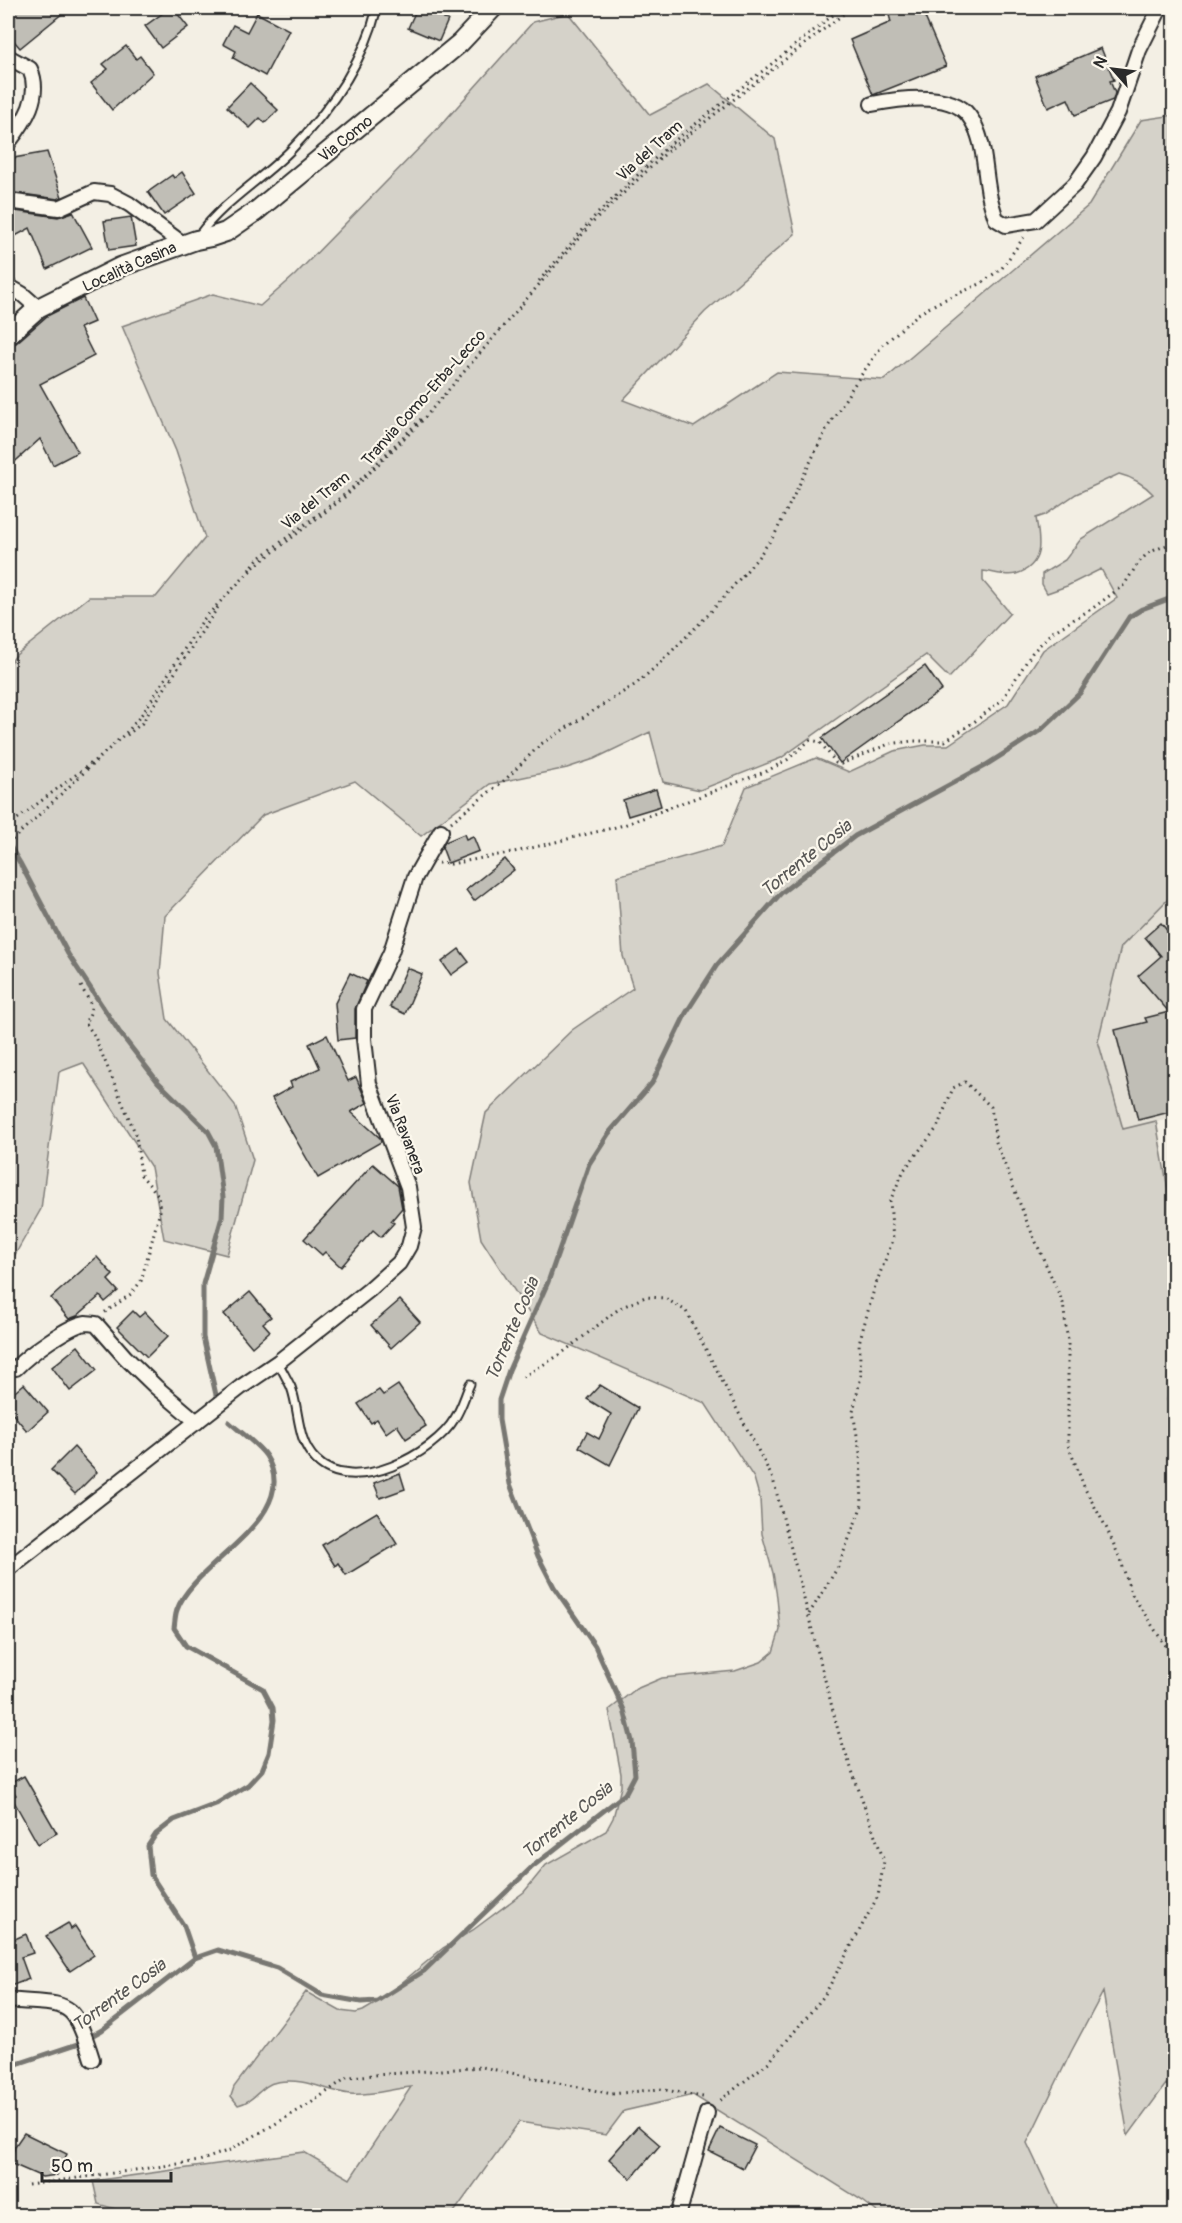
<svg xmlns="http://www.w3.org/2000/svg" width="1182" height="2223" font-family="Pangolin,sans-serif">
  <rect width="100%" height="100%" fill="#f3efe4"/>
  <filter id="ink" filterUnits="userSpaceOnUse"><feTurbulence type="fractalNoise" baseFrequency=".0167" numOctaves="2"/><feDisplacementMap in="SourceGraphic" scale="12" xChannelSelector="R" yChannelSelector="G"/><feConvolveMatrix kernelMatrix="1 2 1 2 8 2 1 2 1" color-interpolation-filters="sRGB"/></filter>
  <g filter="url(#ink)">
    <path fill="#e4e0d6" d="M1174,893V1118L1123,1129L1098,1041L1121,947Z"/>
    <path fill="#d5d2c9" stroke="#807e7a" stroke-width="1.5" d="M568,13L650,115L709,84L775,139L795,234L705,312L623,400L694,427L777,372L884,380L1089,205L1141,120L1174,115V893L1121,947L1098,1041L1123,1129L1156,1121L1174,1224V1372L1167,1400L1174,1411V2089L1166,2084L1128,2136L1103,1992L1071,2052L1027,2143L1061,2215H881L863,2201L693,2095L624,2111L606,2135L519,2122L452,2215H136L98,2204L93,2181L304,2152L350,2179L411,2087C390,2089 371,2096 350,2094C324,2091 306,2077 277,2082C260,2085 256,2101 238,2105L231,2096L234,2087L306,1992L340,2011L356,2013L363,2011L380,2001L443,1948L473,1930L524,1892L546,1865L606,1831L613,1818L621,1787V1774L609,1710L636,1689L662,1678L735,1671L761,1662L773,1652L780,1630L777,1597L773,1573L762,1534L760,1499L754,1478L705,1403L542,1333L481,1239L471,1183L486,1113L572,1030L633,988L623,956L617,876L722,846L746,787L816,758L849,772L894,751L925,745H948L1008,704L1043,650L1117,598L1101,569L1067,586L1047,593L1042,584V574L1065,560L1081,539L1153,494C1145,485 1132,477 1119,474L1076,494L1045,515L1036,518C1040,540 1045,565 1016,574C1007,577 993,572 983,571V581L1010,613L949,678L926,655L781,758L700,790L663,782L650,732L594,759L567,768L490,784L421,836L355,781L263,815L165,916L160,973L167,1019L235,1105L253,1160L227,1255L164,1239L151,1167L83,1063L59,1072L41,1209L8,1267V666L16,655L89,597H156L205,538L176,451L122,326L213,294L260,306L295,275L432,135L533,22Z"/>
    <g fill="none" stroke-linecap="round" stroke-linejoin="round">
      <g stroke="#787772" stroke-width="5">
        <path d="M8,843L20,863L68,954L120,1033L158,1082L208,1131L216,1146L223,1197L222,1217L203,1284V1337L216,1395"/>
        <path d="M195,1958L184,1926L151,1875L148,1846L156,1834L174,1820L216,1804L248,1785L262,1770L269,1753L274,1720L273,1708L263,1689L186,1646L174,1628C175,1622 175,1615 177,1610C193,1562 305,1517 266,1456C259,1445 239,1431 229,1422"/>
        <path d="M8,2067L77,2044L102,2030L195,1958L218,1950L277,1968L322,1995L361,2002L377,2001L424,1971L532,1867L625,1794L635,1775L632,1741L624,1710L595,1646L554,1587L538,1556L510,1484L499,1420V1400L509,1370L548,1282L589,1164L609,1133L652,1083L686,1013L717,965L781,893L855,836L986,765L1041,730L1080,693L1129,617L1142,609L1174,597"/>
      </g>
    </g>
    <g fill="#c0beb6" stroke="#2b2b2b" stroke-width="1.5">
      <path d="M13,8H69L20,48L8,34V13Z"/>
      <path d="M170,8H173L188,27L161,48L145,26Z"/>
      <path d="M417,8H449L444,19L448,20L439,41L408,28Z"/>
      <path d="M907,8H921L946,66L873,95L850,40L891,22L889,15Z"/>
      <path d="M257,13L289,30L265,76L233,58L236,51L223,44L233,25L247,32Z"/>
      <path d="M126,46L136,59L140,56L153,73L112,110L91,83L108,69L103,64Z"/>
      <path d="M1101,48L1114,80L1110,81L1115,93L1113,100L1075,115L1068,99L1048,108L1035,76Z"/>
      <path d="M250,83L278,110L265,123L260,118L250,128L227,107Z"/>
      <path d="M47,152L62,197L58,199L8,192V166L13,164L14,158Z"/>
      <path d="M182,172L196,193L164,215L148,192L172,175L174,178Z"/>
      <path d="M8,210L58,217L73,212L92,247L47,269L30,228L8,240Z"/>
      <path d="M131,217L136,246L109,250L104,221Z"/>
      <path d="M83,298L94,322L80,328L94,356L40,384L78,452L53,465L40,439L8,468V346L16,343L47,316Z"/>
      <path d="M925,666L942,690L840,763L822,738Z"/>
      <path d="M656,789L661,806L628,816L623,800Z"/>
      <path d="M464,834L466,839L473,836L479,851L448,863L442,847L445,842Z"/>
      <path d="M505,859L514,870L474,901L466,890Z"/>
      <path d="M1161,923L1174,939V1111L1138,1120L1115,1030L1147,1022L1145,1018L1169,1012L1138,976L1161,956L1145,937Z"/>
      <path d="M459,949L469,962L451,975L442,962Z"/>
      <path d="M407,968L422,974L405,1014L390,1007Z"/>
      <path d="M350,973L367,981L355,1009V1038L338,1040L335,1003Z"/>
      <path d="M327,1035L348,1081L356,1077L367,1103L351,1112L380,1138L381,1142L318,1178L272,1098L292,1087L290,1082L320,1068L309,1044Z"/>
      <path d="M373,1164L398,1186L402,1208L391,1221L394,1223L381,1237L373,1230L341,1267L325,1252L322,1255L304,1239Z"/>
      <path d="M97,1257L113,1275L108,1280L118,1291L105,1302L100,1296L77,1316L69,1319L51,1298Z"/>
      <path d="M250,1292L271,1317L263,1323L270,1331L252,1347L224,1314Z"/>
      <path d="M400,1300L420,1322L391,1348L371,1325Z"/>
      <path d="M133,1311L139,1317L145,1312L168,1336L147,1357L117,1327Z"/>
      <path d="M78,1346L97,1370L70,1391L52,1367Z"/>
      <path d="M24,1384L48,1412L27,1431L8,1408V1398Z"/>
      <path d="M398,1385L426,1426L406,1439L397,1425L386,1433L377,1419L371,1423L358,1404L379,1390L383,1395Z"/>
      <path d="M600,1385L638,1408L610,1465L579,1447L587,1432L599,1439L611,1414L587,1399Z"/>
      <path d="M74,1447L97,1472L75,1494L51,1470Z"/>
      <path d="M400,1473L405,1489L380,1498L374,1483Z"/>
      <path d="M377,1512L397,1544L346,1575L338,1563L335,1566L322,1545Z"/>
      <path d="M24,1776L57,1833L38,1844L12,1798L16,1795L9,1784Z"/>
      <path d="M68,1923L71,1929L75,1926L94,1955L70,1971L46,1936Z"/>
      <path d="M8,1924L15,1939L26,1934L33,1953L21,1957L29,1979L8,1987Z"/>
      <path d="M638,2126L660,2145L631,2179L609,2159Z"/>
      <path d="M720,2128L755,2145L743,2168L709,2151Z"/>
      <path d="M24,2133L67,2154L57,2175L42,2177L10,2163L15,2146Z"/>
    </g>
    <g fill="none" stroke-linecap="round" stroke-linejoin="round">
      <g stroke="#2b2b2b" stroke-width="11">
        <g id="lane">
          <path d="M199,235C224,201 261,180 290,151C329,111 364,62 377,8"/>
          <path d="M278,1362C282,1370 287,1379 291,1387C300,1411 296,1440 316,1460C353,1497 434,1454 455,1418C462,1407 465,1395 470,1384"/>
        </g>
      </g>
      <g stroke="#2b2b2b" stroke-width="18">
        <g id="street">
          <path d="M8,57L30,69C42,96 25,121 8,143"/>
          <path d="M872,104C898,99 951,91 969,116C984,136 984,165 988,188C989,198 993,209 996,219L1006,225L1036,220L1075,184L1094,157L1118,112L1139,50L1160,8"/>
          <path d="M8,201L59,208L94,192L110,194L129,204L183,244"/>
          <path d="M8,286L22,294L38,308"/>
          <path d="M16,1368C28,1355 69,1325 86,1323C89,1323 92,1324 96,1324L125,1357L156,1387L197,1422"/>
          <path d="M8,1569L241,1387L278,1362L369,1290L399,1263L409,1246L414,1227L408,1187L369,1084L364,1039V1009L391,952L415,877L441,831"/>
          <path d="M8,2000C69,2006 72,1995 92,2059"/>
          <path d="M678,2216L707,2113"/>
        </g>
      </g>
      <g stroke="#2b2b2b" stroke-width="22">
        <path id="secondary" d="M8,335L38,308L120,267L196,240L211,237L226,232L255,212L460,43L493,8"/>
      </g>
      <g stroke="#2b2b2b" stroke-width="3" stroke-dasharray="1.5 4.5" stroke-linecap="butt">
        <path d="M539,281L594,217L668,146L842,8"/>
        <path d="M249,570L257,560L348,492L424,416"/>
        <path d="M127,735L142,723L218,607"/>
        <path d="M451,822L506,779L541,744L636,684L659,664L709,614L756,560L775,534L826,430L854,385L882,346L918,314L939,302L980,284L1002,268L1024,237"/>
        <path d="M8,826L98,758"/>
        <path d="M8,844L129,730L145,710L203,620L218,604L255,566L346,496L420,423L591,224L669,150L851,8"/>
        <path d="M438,863L451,864L519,851L624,825L767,771L787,760L810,740L820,742L836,763L841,764L889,744L913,741H945L974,722L1002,700L1032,653L1051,633L1093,608L1124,585L1139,562L1148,553L1174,542"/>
        <path d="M81,986C88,1001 97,1006 85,1022L94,1035L136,1135L141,1175L158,1195L160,1211L141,1281L131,1294L104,1313"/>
        <path d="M523,1377L561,1354L620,1308L645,1297L665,1298L686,1311L773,1479L839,1734L884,1861L878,1896L824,1996L770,2061L717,2103"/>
        <path d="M809,1614L838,1567L862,1505L860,1453L853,1412L861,1376L859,1343L875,1286L893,1240L890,1201L904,1170L937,1128L953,1088L965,1082L991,1107L996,1142L1027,1222L1063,1303L1068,1343V1445L1085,1489L1107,1529L1121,1561L1131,1593L1174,1659"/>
        <path d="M28,2185L199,2161L230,2150L308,2105L348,2077L482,2067L612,2094L660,2089L703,2097"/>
      </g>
      <use href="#lane" stroke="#fbf7ec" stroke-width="7"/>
      <use href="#street" stroke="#fbf7ec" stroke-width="14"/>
      <use href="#secondary" stroke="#fbf7ec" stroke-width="18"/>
    </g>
  </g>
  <g text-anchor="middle" stroke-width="4.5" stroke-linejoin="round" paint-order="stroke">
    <g font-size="16" fill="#2b2b2b" stroke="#fbf7ec">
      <text transform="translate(345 138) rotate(-39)" y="6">Via Como</text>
      <text transform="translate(649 150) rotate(-42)" y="6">Via del Tram</text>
      <text transform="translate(129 266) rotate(-24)" y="6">Località Casina</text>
      <text transform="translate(423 397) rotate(-48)" y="6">Tranvia Como-Erba-Lecco</text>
      <text transform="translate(315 500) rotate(-39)" y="6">Via del Tram</text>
      <text transform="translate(406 1134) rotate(69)" y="6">Via Ravanera</text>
    </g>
    <g font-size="18" font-style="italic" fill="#585755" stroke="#fbf7ec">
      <text transform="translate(806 858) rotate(-39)" y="6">Torrente Cosia</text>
      <text transform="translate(512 1329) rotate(-67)" y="6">Torrente Cosia</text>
      <text transform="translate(567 1820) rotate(-39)" y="6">Torrente Cosia</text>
      <text transform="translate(119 1995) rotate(-36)" y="6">Torrente Cosia</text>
    </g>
  </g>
  <rect width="1182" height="2223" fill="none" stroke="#fbf7ec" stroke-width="30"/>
  <rect x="15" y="15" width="1152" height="2193" fill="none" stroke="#2b2b2b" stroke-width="2" filter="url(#ink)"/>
  <g transform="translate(1113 69) rotate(298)" stroke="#fbf7ec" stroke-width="4.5" paint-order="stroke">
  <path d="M0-4.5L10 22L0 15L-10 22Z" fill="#2b2b2b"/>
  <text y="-9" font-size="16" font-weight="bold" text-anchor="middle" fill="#2b2b2b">N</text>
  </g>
  <path d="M42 2172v9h129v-9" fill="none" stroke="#2b2b2b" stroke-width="3"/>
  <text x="51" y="2172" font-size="18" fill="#2b2b2b" stroke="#fbf7ec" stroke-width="4.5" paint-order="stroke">50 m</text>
</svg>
